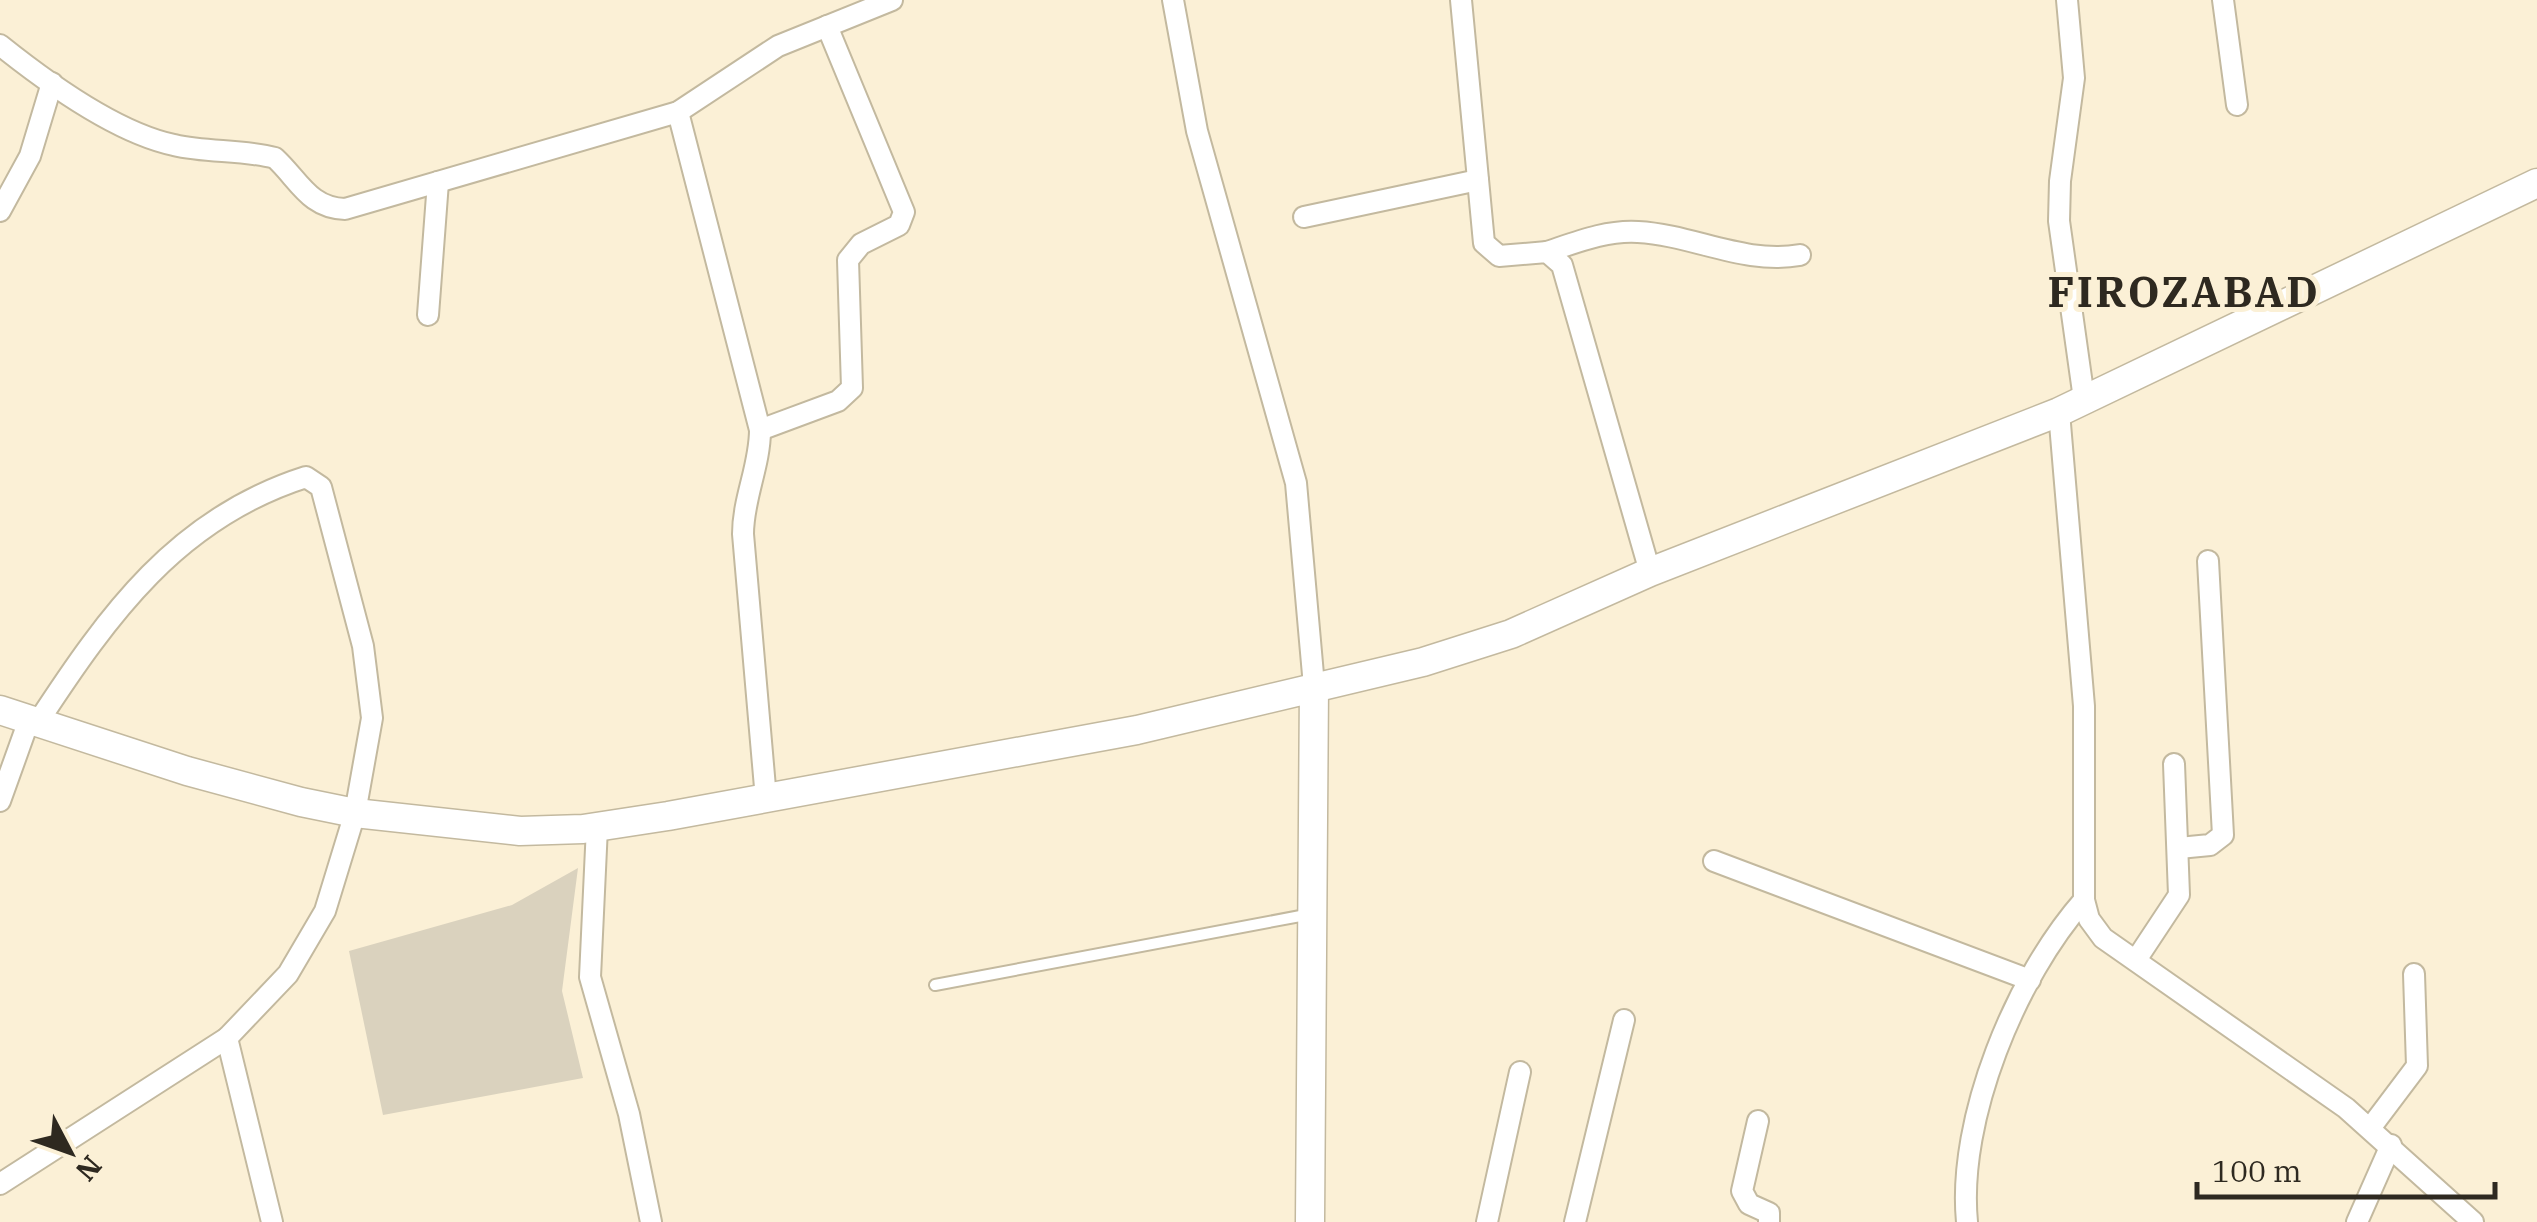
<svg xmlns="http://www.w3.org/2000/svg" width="2537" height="1222" font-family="'IBM Plex Serif',serif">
  <rect width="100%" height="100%" fill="#fbf0d6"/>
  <path fill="#dad2be" d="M578,868L562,991L583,1078L383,1115L349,951L512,905Z"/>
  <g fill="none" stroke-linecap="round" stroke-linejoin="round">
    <g stroke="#c3b99f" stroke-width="14">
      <path id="service" d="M935,985L1311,914"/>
    </g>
    <g stroke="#c3b99f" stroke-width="24">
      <g id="minor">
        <path d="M1173,0L1197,131L1296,483L1314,686"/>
        <path d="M1461,0L1484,243L1499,256L1547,252L1562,265L1650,572"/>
        <path d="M2067,0L2074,78L2060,181L2059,221L2084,399"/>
        <path d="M2223,0L2237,105"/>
        <path d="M0,45C45,81 117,133 174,145C207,153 242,149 275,158C299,180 309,208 345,209L678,112L778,46L892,0"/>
        <path d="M678,112L760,430C760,466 743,498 743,534L766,799"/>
        <path d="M0,211L30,156L52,83"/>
        <path d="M1304,217L1478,180"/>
        <path d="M1547,252C1577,242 1607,230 1638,232C1693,235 1745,265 1800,255"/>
        <path d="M428,315L438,182"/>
        <path d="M2059,412L2084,706V900L2089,919L2103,938L2346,1108L2473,1222"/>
        <path d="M760,430L838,401L852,388L848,260L861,244L899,225L904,212L827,26"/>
        <path d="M0,801L29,720"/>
        <path d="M597,827L590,977L629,1114L651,1222"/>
        <path d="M2179,848L2210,845L2223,835L2208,561"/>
        <path d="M1714,861L2030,980"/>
        <path d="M2136,960L2179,895L2174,764"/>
        <path d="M227,1038L272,1222"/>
        <path d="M1758,1121L1742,1191L1749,1204L1769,1213V1222"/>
        <path d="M2371,1127L2417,1066L2414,974"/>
        <path d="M0,1184L227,1038L288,974L325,911L355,813L372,718L363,646L321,487L306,477C177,518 108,615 38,722"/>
        <path d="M1487,1222L1520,1072"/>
        <path d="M1575,1222L1624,1020"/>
        <path d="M1967,1222C1957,1119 2016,977 2084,900"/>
        <path d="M2357,1222L2391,1145"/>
      </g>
    </g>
    <g stroke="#c3b99f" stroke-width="31">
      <g id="tertiary">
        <path d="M0,710L187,771L301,802L355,813L520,831L583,829L668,816L1137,730L1423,662L1511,634L1650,572L2059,412L2537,183"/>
        <path d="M1310,1222L1314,686"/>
      </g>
    </g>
    <use href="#service" stroke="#fff" stroke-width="10"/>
    <use href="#minor" stroke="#fff" stroke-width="20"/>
    <use href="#tertiary" stroke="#fff" stroke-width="28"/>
  </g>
  <g text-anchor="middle" stroke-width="10" stroke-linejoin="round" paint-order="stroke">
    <g font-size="42" font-weight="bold" letter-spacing="2.5" fill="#2e2920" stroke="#fbf0d6">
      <text x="2184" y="307">FIROZABAD</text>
    </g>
  </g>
  <g transform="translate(70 1152) rotate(131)" stroke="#fbf0d6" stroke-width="8" paint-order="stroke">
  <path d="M0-8L18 38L0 25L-18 38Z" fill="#2e2920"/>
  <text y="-15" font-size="28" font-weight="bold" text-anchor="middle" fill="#2e2920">N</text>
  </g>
  <path d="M2197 1182v15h298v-15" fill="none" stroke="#2e2920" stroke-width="5"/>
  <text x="2212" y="1182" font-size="30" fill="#2e2920" stroke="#fbf0d6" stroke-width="8" paint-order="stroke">100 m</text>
</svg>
